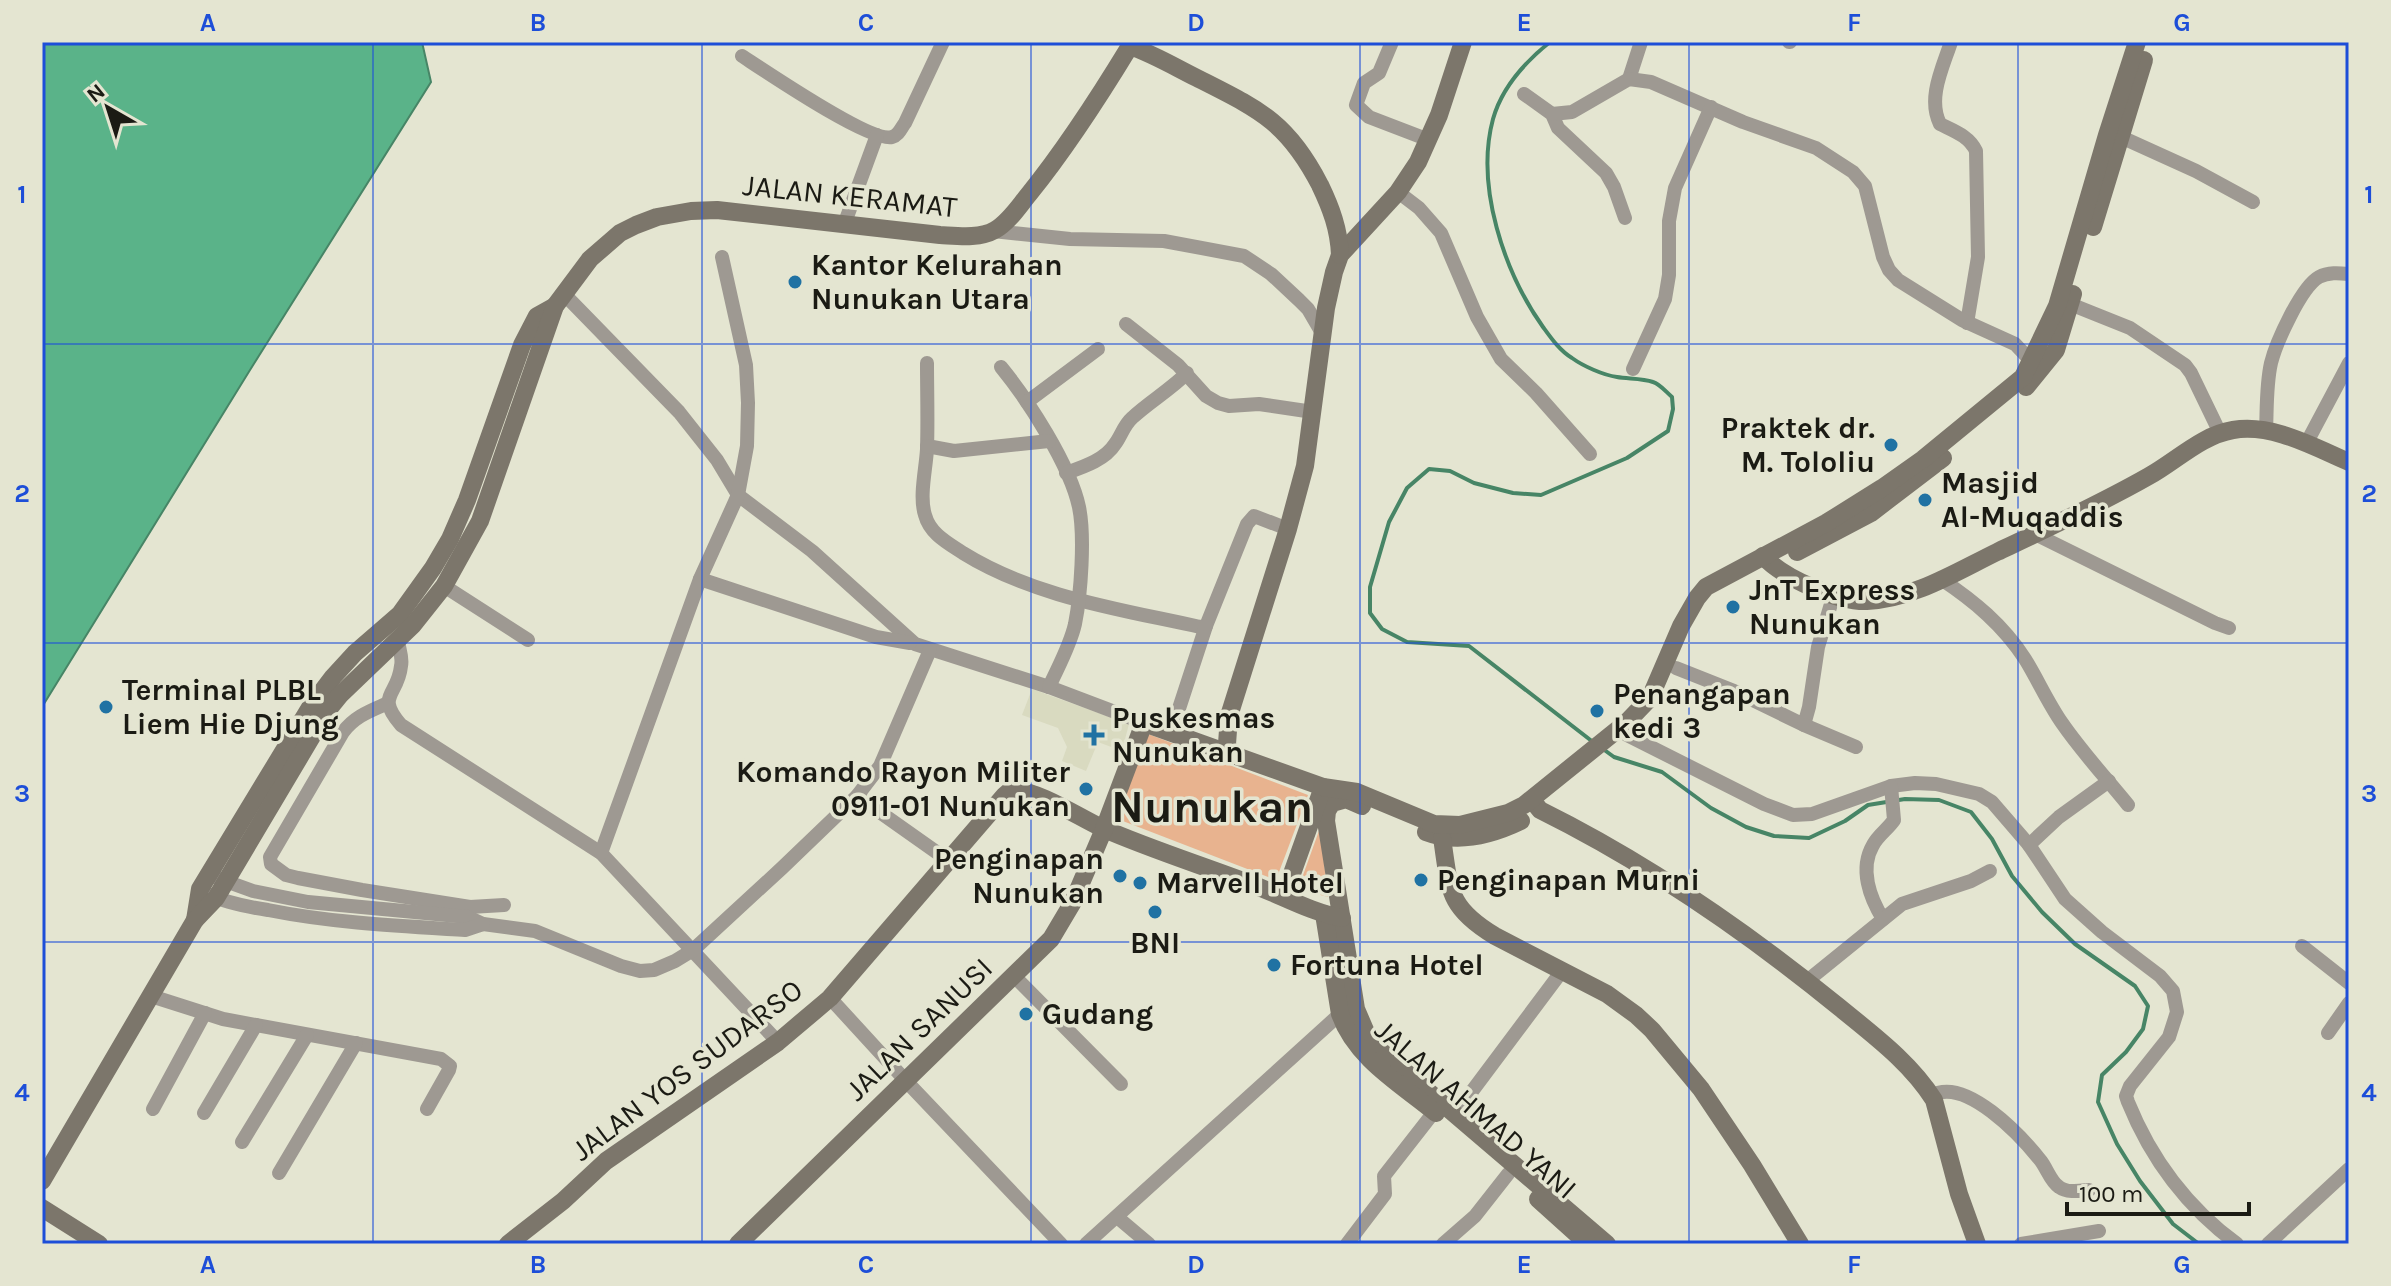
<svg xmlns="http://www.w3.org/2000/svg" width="2391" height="1286" font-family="Karla,sans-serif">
  <rect width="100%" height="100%" fill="#e4e5d1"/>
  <path fill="#d9dac0" d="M1032,689L1129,724L1122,751L1098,742L1086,771L1062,761L1067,747L1058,728L1022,715Z"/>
  <g fill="#e8b38f">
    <path d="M1148,734L1308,795L1276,880L1115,818Z"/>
    <path d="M1320,828L1328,897L1298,889Z"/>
  </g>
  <path fill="#5ab389" stroke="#478566" stroke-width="2" d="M42,42H422L431,82L250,370L42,707Z"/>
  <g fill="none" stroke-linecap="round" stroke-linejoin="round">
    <g stroke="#478566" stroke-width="4">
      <path d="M1550,42C1525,62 1502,87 1493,119C1475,186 1504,272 1543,327C1551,338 1560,351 1572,358C1583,366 1603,375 1617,377C1628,379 1642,378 1653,382C1660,384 1666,392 1672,397L1673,409L1668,431L1627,458L1541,495L1513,493L1474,483L1450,471L1429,469L1407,488L1389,522L1370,587V613L1382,629L1407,642L1469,646L1593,742"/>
      <path d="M1603,749L1614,757L1662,772L1711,808L1746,827L1774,836L1809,838L1845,821L1868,805L1905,799L1939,800L1971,812L1992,839L2012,876L2042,912L2075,944L2135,986L2148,1006L2143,1029L2126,1052L2102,1075L2098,1102L2117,1144L2140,1181L2173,1224L2199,1244"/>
    </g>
    <g stroke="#9e9992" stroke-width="14">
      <path d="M1392,42L1379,73L1364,83L1356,105L1369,117L1429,140"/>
      <path d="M1789,42H1790"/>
      <path d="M1951,42C1943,67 1927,98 1940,124C1954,131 1969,136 1976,151L1978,257L1967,323"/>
      <path d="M742,56C765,71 871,143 892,137C899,135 901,128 905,123L943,42"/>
      <path d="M1629,79L1641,42"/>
      <path d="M1524,94L1552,114L1558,128L1606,173L1614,187L1625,218"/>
      <path d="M1552,114L1572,112L1629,79L1651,82L1743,122L1816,148L1853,172L1865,186L1883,257L1889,270L1898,280L1962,320L2015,344L2032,362"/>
      <path d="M2113,136L2121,137L2196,171L2253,202"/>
      <path d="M1398,192L1419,208L1441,233L1477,317L1501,359L1536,393L1590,454"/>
      <path d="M844,225L877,135"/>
      <path d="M993,231L1070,239L1164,241L1244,256L1271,274L1299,300L1308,309L1322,333"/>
      <path d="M564,294L679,412L717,460L738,495L812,551L915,644L1049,687L1144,723"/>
      <path d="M2070,304L2130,328L2185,365L2191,373L2220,433"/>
      <path d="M1126,324L1178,365L1206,396L1218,403L1229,406L1259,404L1313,412"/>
      <path d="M927,363C927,392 928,420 927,449C926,469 919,496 925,515C930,534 948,543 963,553C1034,597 1119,609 1200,627L1206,626L1247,524L1254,516L1288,529"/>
      <path d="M1001,367C1028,400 1070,465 1079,507C1085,536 1081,594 1075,624C1070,646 1058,667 1049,687"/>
      <path d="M1633,369L1665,299L1669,275V221L1675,188L1711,107"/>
      <path d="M1027,402L1098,349"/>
      <path d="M2266,432C2267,409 2266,385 2271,363C2276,343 2301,287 2319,277C2328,272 2339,273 2349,274"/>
      <path d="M2306,444L2349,363"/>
      <path d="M927,446L954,451L1049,441"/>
      <path d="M1066,473C1083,467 1105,460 1115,444C1121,436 1124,425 1132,418C1149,402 1170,390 1187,373"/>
      <path d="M2035,534L2215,623L2229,628"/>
      <path d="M700,579L876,637L910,643"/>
      <path d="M1941,579C1974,601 2003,625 2025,659C2038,680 2048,703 2062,723C2082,752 2106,778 2128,805"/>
      <path d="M444,586L528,640"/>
      <path d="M398,641C399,649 403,658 401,666C398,696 375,695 401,725L601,853L778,1042"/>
      <path d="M1676,668L1734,691L1804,725L1809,707L1818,647L1834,594"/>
      <path d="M388,703C370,711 355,716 343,732L270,857L271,864L286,875L298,878L362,890L470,907L504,905"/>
      <path d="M1804,725L1856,747"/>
      <path d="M1171,733L1206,626"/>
      <path d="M1627,735L1764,804L1793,815L1812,814L1891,786L1915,783L1936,784L1979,794L1992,802L2029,845L2065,899L2102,932L2160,976L2173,991L2177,1012L2169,1037L2130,1086L2126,1096L2128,1102C2151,1159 2187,1207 2237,1244"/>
      <path d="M857,796L949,861"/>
      <path d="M2029,845L2059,817L2109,781"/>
      <path d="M601,853L700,579L738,495L747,446L748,403L746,365L722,257"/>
      <path d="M217,878L253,891L308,902L468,917L483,924L535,931L621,966L640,971L654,970L675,961L693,950L782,868L857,796L880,766L930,650"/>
      <path d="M208,894C226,903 248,907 268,910C333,923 399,926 465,930L483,924"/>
      <path d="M1883,919C1870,898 1859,869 1873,845C1878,835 1888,829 1894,820L1891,786"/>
      <path d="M2302,946L2349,983"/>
      <path d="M1014,976L1121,1084"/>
      <path d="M1807,981L1902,904L1971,881L1990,871"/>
      <path d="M151,996L223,1019L441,1059L450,1066L449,1070L427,1109"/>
      <path d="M830,998L906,1081L1061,1244"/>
      <path d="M2328,1033L2349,1003"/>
      <path d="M1931,1096C1965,1075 2022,1137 2041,1161C2047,1169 2051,1182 2059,1187C2067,1193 2079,1191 2089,1190"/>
      <path d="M153,1109L205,1013"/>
      <path d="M204,1113L256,1025"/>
      <path d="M1455,1114L1562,971"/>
      <path d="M242,1142L307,1035"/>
      <path d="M279,1173L356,1043"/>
      <path d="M1117,1217L1149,1244"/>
      <path d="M1086,1244L1340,1014"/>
      <path d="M1347,1244L1385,1194L1384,1176L1434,1112"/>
      <path d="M1443,1244L1475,1216L1508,1174"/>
      <path d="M2021,1244L2099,1231"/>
      <path d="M2268,1244L2349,1169"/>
    </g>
    <g stroke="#7c766b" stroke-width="18">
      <path d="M2093,227L2144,60"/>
      <path d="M2026,387L2056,350L2073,294"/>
      <path d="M1797,552L1871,513L1943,458"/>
      <path d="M1763,556C1783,578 1838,602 1867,601C1913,599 1956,572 1997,552C2048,528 2100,504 2149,476C2176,461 2202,435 2233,430C2272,423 2314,447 2349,462"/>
      <path d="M1230,754L1227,744L1229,716L1288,529L1305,466L1326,308L1334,272L1340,255L1398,192L1418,162L1439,115L1463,42"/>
      <path d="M1532,800L1540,810C1647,863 1747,932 1839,1007C1873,1035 1910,1062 1934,1100L1959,1194L1977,1244"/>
      <path d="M1362,806L1346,799L1332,803L1327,811L1326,821L1356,1009L1368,1037L1382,1052L1607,1244"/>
      <path d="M1426,832C1457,844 1492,835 1521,821"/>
      <path d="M1442,838C1450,890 1447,907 1495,936L1607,994L1636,1015L1652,1030L1701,1089L1752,1165L1800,1244"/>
      <path d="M1284,896L1323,787"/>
      <path d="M1324,914L1340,1014C1356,1059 1401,1084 1436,1113"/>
      <path d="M195,920L200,889L311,706L333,677L355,653L400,614L433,568L450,539L467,500L522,345L537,316L555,306"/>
      <path d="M42,1181L195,920L216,898L327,711L340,695L413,625L444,586L480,521L555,306L590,259L620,233L636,225L657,217L691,211L717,210L940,235C958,236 979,239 995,230C1009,222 1019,206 1029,194C1067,147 1099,97 1130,46C1153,54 1175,67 1197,78C1258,109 1287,121 1320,185C1331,208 1339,229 1340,255"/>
      <path d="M1538,1199L1588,1244"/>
      <path d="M42,1208L99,1244"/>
      <path d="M508,1244L563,1201L606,1161L778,1042L830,998L1005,795L1012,789C1041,792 1075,815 1102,828C1150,849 1201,865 1251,884C1281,895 1310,912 1342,918"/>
      <path d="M738,1244L1051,939L1073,902L1104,829L1144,723L1323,787L1357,792L1434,824L1460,825L1508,813L1524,805L1627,722L1650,698L1681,626L1697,598L1706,587L1826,523L1882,488L1923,459L2023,377L2057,306L2107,135L2137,42"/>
    </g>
  </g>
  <path fill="none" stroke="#1d4ed8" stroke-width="2" stroke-opacity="0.55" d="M373,42V1244M702,42V1244M1031,42V1244M1360,42V1244M1689,42V1244M2018,42V1244M42,344H2349M42,643H2349M42,942H2349"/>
  <g fill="#2072a3" stroke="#e4e5d1" stroke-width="3">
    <circle cx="795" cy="282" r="8"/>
    <circle cx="1891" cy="445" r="8"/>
    <circle cx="1925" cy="500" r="8"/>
    <circle cx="1733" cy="607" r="8"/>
    <circle cx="106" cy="707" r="8"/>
    <circle cx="1597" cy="711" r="8"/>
    <path d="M1090 723h8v8h8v8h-8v8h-8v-8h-8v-8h8z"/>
    <circle cx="1086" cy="789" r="8"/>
    <circle cx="1120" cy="876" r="8"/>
    <circle cx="1421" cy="880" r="8"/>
    <circle cx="1140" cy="883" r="8"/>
    <circle cx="1155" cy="912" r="8"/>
    <circle cx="1274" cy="965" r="8"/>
    <circle cx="1026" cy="1014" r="8"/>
  </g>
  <g text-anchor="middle" stroke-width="7" stroke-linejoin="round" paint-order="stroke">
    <g font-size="30" fill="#1b1b14" stroke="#e4e5d1">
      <text transform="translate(850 196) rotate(6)" y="10">JALAN KERAMAT</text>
      <text transform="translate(919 1029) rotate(-44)" y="10">JALAN SANUSI</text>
      <text transform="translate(687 1070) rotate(-37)" y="10">JALAN YOS SUDARSO</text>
      <text transform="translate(1476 1109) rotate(41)" y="10">JALAN AHMAD YANI</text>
    </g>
    <g font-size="30" font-weight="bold" fill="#1b1b14" stroke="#e4e5d1" text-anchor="start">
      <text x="811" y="275">Kantor Kelurahan<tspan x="811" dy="34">Nunukan Utara</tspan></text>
      <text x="1875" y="438" text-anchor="end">Praktek dr.<tspan x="1875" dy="34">M. Tololiu</tspan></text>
      <text x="1941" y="493">Masjid<tspan x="1941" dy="34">Al-Muqaddis</tspan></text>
      <text x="1749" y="600">JnT Express<tspan x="1749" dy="34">Nunukan</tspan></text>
      <text x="122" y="700">Terminal PLBL<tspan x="122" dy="34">Liem Hie Djung</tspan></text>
      <text x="1613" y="704">Penangapan<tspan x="1613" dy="34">kedi 3</tspan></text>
      <text x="1112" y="728">Puskesmas<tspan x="1112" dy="34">Nunukan</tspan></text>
      <text x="1070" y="782" text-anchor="end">Komando Rayon Militer<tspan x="1070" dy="34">0911-01 Nunukan</tspan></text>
      <text x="1104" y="869" text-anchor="end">Penginapan<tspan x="1104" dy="34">Nunukan</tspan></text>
      <text x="1437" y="890">Penginapan Murni</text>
      <text x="1156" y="893">Marvell Hotel</text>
      <text x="1155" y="953" text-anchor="middle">BNI</text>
      <text x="1290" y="975">Fortuna Hotel</text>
      <text x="1042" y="1024">Gudang</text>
    </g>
    <g font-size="46" font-weight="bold" fill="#1b1b14" stroke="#e4e5d1">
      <text x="1212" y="822">Nunukan</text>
    </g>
  </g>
  <rect width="2391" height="1286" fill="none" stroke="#e4e5d1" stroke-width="88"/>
  <g transform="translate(108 108) rotate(321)" stroke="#e4e5d1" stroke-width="6" paint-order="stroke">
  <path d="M0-6L14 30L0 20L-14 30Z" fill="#1b1b14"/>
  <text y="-12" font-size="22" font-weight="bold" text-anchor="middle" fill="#1b1b14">N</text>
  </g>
  <path d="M2067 1202v12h182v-12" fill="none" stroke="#1b1b14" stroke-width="4"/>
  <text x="2079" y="1202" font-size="24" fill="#1b1b14" stroke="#e4e5d1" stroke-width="6" paint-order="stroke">100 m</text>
  <rect x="44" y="44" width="2303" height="1198" fill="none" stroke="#1d4ed8" stroke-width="3"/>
  <g font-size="26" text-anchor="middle" font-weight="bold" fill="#1d4ed8">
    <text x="208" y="31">A</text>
    <text x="538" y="31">B</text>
    <text x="866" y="31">C</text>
    <text x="1196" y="31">D</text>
    <text x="1524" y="31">E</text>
    <text x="1854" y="31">F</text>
    <text x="2182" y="31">G</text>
    <text x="22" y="203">1</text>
    <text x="2369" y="203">1</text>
    <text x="22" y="502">2</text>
    <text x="2369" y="502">2</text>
    <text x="22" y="802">3</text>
    <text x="2369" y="802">3</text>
    <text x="22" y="1101">4</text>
    <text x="2369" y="1101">4</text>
    <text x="208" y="1273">A</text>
    <text x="538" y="1273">B</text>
    <text x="866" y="1273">C</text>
    <text x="1196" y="1273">D</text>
    <text x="1524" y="1273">E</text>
    <text x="1854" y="1273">F</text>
    <text x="2182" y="1273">G</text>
  </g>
</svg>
